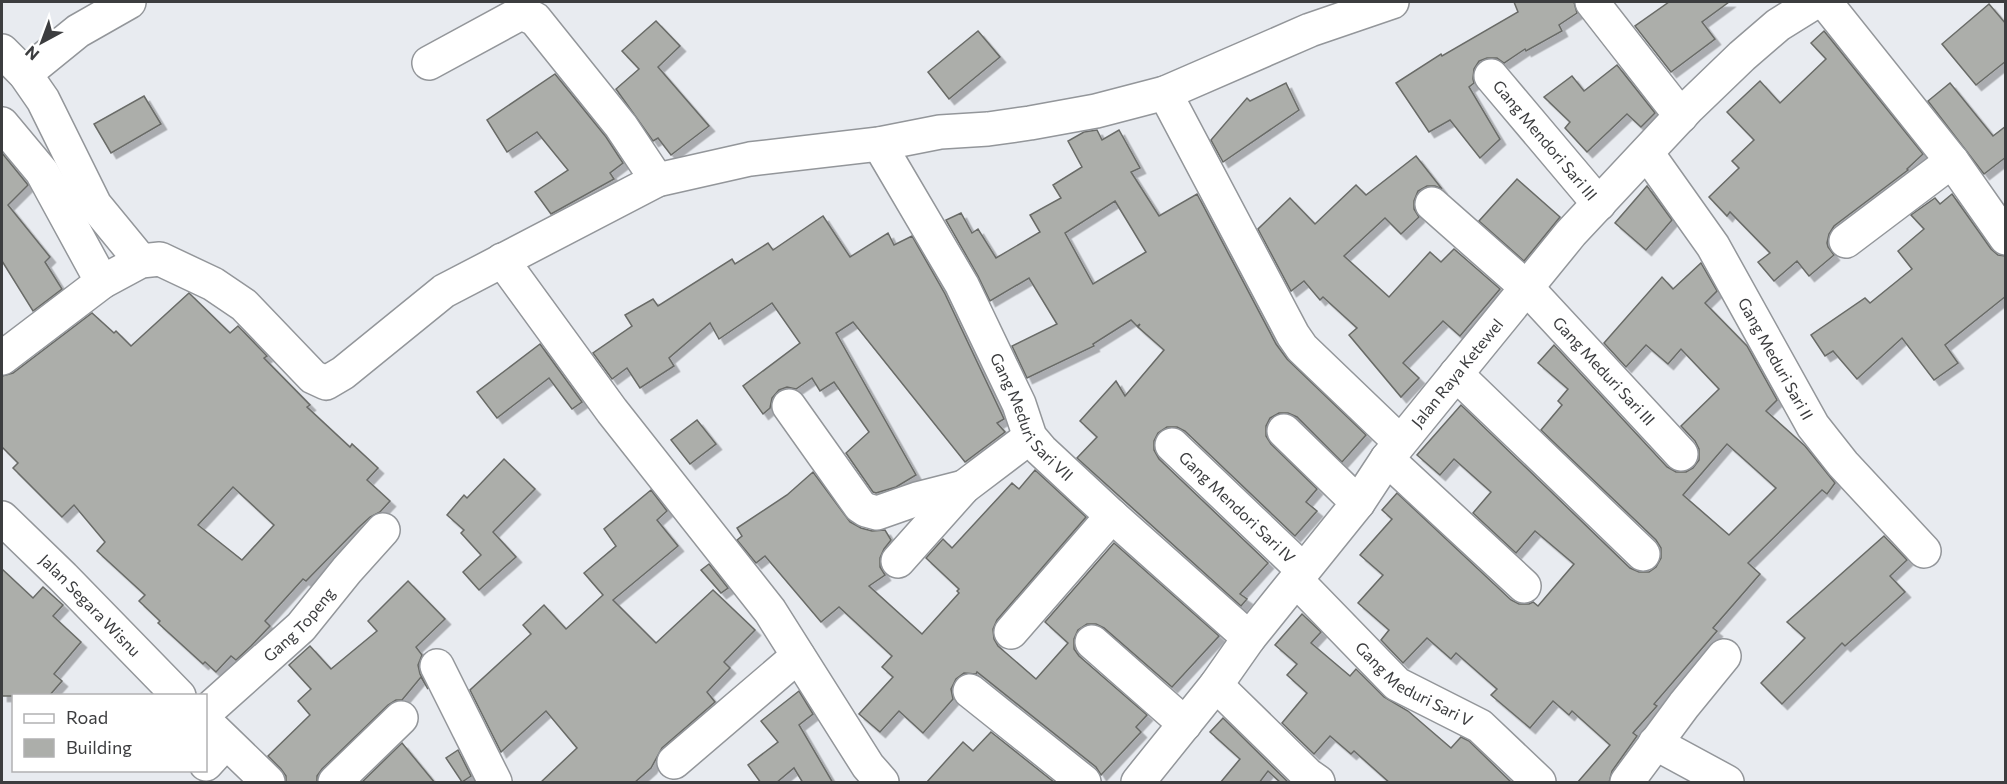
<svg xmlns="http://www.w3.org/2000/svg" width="2007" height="784" font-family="Commissioner,sans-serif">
  <defs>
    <filter id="shadow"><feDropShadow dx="5.5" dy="5.5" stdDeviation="0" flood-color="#0004"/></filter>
  </defs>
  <rect width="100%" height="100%" fill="#e8ebf0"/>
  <g fill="#acaeaa" stroke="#696b67" stroke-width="1.5" fill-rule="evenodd" filter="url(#shadow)">
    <path d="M1514,2H1574L1577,13L1559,25L1562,31L1526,51L1525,49L1504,63L1497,58H1487L1479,61L1474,69L1473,79L1474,83L1469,87L1500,139L1480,158L1450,120L1429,132L1396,83L1441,54L1442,56L1518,12Z"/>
    <path d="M1669,2H1729L1702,22L1715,39L1671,72L1635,26Z"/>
    <path d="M1989,4L2006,24V61L1976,85L1942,44Z"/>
    <path d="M656,21L680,46L658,67L709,126L671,155L658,138L653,141L616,89L639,69L622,51Z"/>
    <path d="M978,31L1000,57L949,99L928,72Z"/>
    <path d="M1824,31L1923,154L1907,169L1908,170L1834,226L1829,234L1827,243L1828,247L1834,255L1809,276L1797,261L1774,281L1758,262L1770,253L1730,212L1727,216L1709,197L1739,168L1732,161L1754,140L1727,112L1760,81L1780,103L1826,59L1811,43Z"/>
    <path d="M1617,65L1655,113L1641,127L1627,114L1587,152L1565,128L1570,122L1544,97L1572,76L1584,91Z"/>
    <path d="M555,74L606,137L623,163L610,173L614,179L551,214L535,192L568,170L537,132L507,152L487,120Z"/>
    <path d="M1286,83L1299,110L1223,162L1211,140L1247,98L1250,101Z"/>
    <path d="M1950,83L1993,136L2006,126V157L1984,174L1928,101Z"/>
    <path d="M144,96L161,124L111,153L94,124Z"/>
    <path d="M1097,130L1102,140L1119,130L1140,168L1131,172L1159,216L1197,194L1276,344L1287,359L1366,435L1342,462L1297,417L1288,413H1279L1270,418L1266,426V436L1271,444L1317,489L1306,502L1317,511L1295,536L1185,431L1177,427H1167L1158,433L1154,441V450L1159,459L1268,563L1240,594L1247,599L1241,606L1077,458L1097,437L1080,421L1116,381L1125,396L1164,350L1138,327L1140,324L1137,326L1131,320L1093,344L1094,346L1027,378L1012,346L1057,324L1029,278L990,301L978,276L946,220L961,213L972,233L978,229L996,258L1040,232L1030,215L1061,198L1053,185L1082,167L1068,141L1084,132ZM1115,201L1146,252L1093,284L1065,233Z"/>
    <path d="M2,153L28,185L8,205L50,257L45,262L62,289L33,311L2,261Z"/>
    <path d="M1416,156L1442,189L1435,186H1427L1418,191L1414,201V209L1419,217L1401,234L1385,218L1344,256L1389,297L1430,252L1441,262L1454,249L1500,289L1460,336L1443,321L1403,363L1419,378L1401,397L1349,335L1357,328L1323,297L1320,300L1304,281L1291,291L1258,229L1290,198L1315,224L1356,185L1366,195Z"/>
    <path d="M1517,179L1560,217L1524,261L1479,221Z"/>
    <path d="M1647,186L1672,220L1646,250L1615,223Z"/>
    <path d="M1952,194L1991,249L1998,255L2006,256V296L1945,345L1958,363L1934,380L1902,338L1857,379L1833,351L1825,356L1811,335L1865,298L1870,303L1912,269L1898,251L1924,229L1911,215L1935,198L1940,204Z"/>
    <path d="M823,216L850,257L888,233L894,245L912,236L945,294L1004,419L997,423L1005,432L965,462L853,322L836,333L916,475L896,487L876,493L873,492L846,453L869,432L834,382L820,391L812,378L796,389L787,387L779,390L772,398L770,408L763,414L743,386L800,343L772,303L719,339L710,323L669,358L674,366L640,388L627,368L612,379L593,353L632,326L625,315L653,299L658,306L732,259L735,264L768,243L773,250Z"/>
    <path d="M1701,263L1717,291L1705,303L1747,346L1777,400L1766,411L1805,446L1835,483L1827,494L1822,490L1748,563L1760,574L1713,628L1717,631L1654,704L1657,706L1633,733L1637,736L1612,771L1609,783H1577L1610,745L1572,711L1569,715L1553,701L1530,728L1491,695L1497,689L1456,653L1451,659L1427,638L1403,663L1381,640L1389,630L1358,603L1383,575L1360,555L1392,519L1382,510L1397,493L1511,600L1519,604H1529L1533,602L1538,606L1574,564L1535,531L1516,553L1473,513L1491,492L1454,459L1440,475L1417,455L1461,405L1630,568L1639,572H1649L1656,567L1661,558V548L1656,540L1541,430L1562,405L1558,401L1568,389L1538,363L1554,345L1667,467L1676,472H1686L1693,468L1699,460V449L1695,441L1681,426L1719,389L1681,349L1668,364L1646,345L1626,367L1604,343L1662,277L1673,289ZM1727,444L1776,488L1729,535L1683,495Z"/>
    <path d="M189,293L230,333L238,326L267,356L264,358L310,405L307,407L350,447L352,444L378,468L367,480L390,501L380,512L370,517L358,528L306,581L303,579L265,621L270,626L251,646L236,660L231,656L216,672L205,662L203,664L158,623L160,621L139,601L145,595L97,551L105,542L74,505L62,517L13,468L18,463L2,447V376L13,373L92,313L114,333L116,331L131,346ZM233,487L274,525L242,560L198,525Z"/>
    <path d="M540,344L582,402L572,409L549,378L497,418L477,392Z"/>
    <path d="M697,420L716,444L690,464L671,440Z"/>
    <path d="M504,459L535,489L493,532L516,557L479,590L463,572L481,555L461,533L464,530L447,515L464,495L467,498Z"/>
    <path d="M1035,470L1086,517L997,620L993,629L994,639L998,646L1036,679L1068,643L1045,622L1114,543L1219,636L1172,687L1104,628L1096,624H1087L1078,630L1074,639V649L1079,656L1147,715L1136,727L1141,732L1101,775L1096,767L977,672L976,674L964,673L956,679L951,689L953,699L923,733L899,711L880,732L859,714L893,677L882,667L892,656L839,607L821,622L765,556L756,563L737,540L742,536L737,528L787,495L813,472L850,522L861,528L872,531L885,530L891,540L884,549L880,558V567L885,575L869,586L922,634L959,593L957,591L959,589L926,558L943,539L952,548L1012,483L1019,489Z"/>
    <path d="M651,490L667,511L657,520L678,546L613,600L656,643L713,590L755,630L724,662L730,668L707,692L715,702L662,748L651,768L634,783H540L577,748L546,711L501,752L470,690L531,634L523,625L544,605L566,629L603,595L584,573L616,546L604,529Z"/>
    <path d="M1884,536L1907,560L1890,576L1905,592L1845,646L1842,643L1782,704L1761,683L1805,638L1787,622Z"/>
    <path d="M709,564L728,588L721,593L701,570Z"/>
    <path d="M2,569L33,598L43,587L63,605L53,616L81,642L54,674L62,681L49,696H2Z"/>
    <path d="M408,581L445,619L416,647L422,655L418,665L420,674L428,689L421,677L402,700H396L388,705L322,769L317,776V783H286V776L281,769L268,756L310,715L298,701L311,689L289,665L310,646L331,669L377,631L368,621Z"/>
    <path d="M1302,614L1321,632L1311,643L1350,676L1356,669L1384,697L1408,711L1451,748L1461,737L1469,741L1512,783H1390L1354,751L1351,754L1330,736L1314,754L1282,723L1307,693L1287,675L1297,664L1275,645Z"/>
    <path d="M799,691L813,714L799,725L833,783H803L794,768L776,783H761L748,765L778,742L761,721Z"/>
    <path d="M1223,718L1288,782V783H1281L1268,771L1259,783H1220L1240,759L1210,732Z"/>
    <path d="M991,732L1055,783H926L963,742L973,751Z"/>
    <path d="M402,743L435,783H361Z"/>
    <path d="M458,750L471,776L462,782L446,758Z"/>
  </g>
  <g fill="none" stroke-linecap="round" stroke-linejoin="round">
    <g stroke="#93969a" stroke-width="36">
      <g id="street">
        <path d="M1592,2L1681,116"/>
        <path d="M1825,2L1952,161L2006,238"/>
        <path d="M2,51L25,74L43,100L95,205L141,261"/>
        <path d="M429,63L521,13L535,19L621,126L657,180"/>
        <path d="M25,74L78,31L129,2"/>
        <path id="s1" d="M1491,76L1599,204"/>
        <path d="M1165,93L1293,335L1302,348L1400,442"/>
        <path d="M2,124L42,172L102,282"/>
        <path id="s2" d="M879,144L962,285L1019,404L1030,437L1041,450L1112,516L1249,638"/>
        <path id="s3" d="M1647,153L1713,246L1813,426L1843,464L1924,551"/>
        <path id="s4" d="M1432,204L1526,287L1681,454"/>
        <path d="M1846,241L1952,161"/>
        <path d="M502,260L612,411L770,611L868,766L882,782"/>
        <path d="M2,358L102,282L141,261L160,259L213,284L244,305L313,377L326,383L343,373L444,291L657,180L750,159L879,144L940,132L988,129L1030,123L1096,111L1165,93L1310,30L1392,2"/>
        <path d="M1456,374L1643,554"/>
        <path d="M789,406L860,506L866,510L877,513L917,499L964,487"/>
        <path d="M1284,431L1358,503"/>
        <path id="s5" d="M1172,445L1303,570"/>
        <path d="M1387,459L1524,586"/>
        <path d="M898,561L964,487L1030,437"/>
        <path id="s6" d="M1296,580L1397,684L1480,726L1539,782"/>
        <path d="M1011,632L1112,516"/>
        <path d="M1092,642L1185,724"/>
        <path d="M437,666L495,782"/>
        <path d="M1216,685L1308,775L1318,782"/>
        <path d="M970,691L1084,782"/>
        <path id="s7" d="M206,712L301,627L347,570L383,530"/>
        <path d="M1655,743L1727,782"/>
        <path d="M674,762L798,656"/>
        <path d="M206,764L226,742"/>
        <path d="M335,782L401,718"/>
        <path d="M1627,782L1684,705L1724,656"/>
      </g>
    </g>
    <g stroke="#93969a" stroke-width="36">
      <g id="secondary">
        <path id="s8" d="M2,518L63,577L179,696"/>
        <path d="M206,722L268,782"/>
        <path id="s9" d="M1138,782L1216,685L1249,638L1358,503L1387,459L1571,233L1689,107L1742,56L1778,25L1815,2"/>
      </g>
    </g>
    <use href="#street" stroke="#fff" stroke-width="33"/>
    <use href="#secondary" stroke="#fff" stroke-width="33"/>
  </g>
  <g text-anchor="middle" stroke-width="4.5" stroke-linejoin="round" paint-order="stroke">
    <g font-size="16" fill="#3c3d3f" stroke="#fff">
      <text dy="6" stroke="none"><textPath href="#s1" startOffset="84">Gang Mendori Sari III</textPath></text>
      <text dy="6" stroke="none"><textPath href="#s3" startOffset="243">Gang Meduri Sari II</textPath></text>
      <text dy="6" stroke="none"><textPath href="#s4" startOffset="240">Gang Meduri Sari III</textPath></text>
      <text dy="6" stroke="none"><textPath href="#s9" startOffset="519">Jalan Raya Ketewel</textPath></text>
      <text dy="6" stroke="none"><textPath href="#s2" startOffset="314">Gang Meduri Sari VII</textPath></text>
      <text dy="6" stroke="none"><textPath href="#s5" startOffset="90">Gang Mendori Sari IV</textPath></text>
      <text dy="6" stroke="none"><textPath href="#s8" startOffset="124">Jalan Segara Wisnu</textPath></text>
      <text dy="6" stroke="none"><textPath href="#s7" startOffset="128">Gang Topeng</textPath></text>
      <text dy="6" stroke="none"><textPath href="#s6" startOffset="159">Gang Meduri Sari V</textPath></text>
    </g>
  </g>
  <rect width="2007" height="784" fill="none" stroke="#3c3d3f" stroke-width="6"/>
  <rect x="12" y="694" width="195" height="78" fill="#ffffff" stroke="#b1b1b2" stroke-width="1.5"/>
  <rect x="24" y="714" width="30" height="9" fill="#ffffff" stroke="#b1b1b2" stroke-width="1.5"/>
  <text x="66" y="724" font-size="18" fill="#3c3d3f">Road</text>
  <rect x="24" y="739" width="30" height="18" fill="#acaeaa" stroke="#b1b1b2" stroke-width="1.5"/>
  <text x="66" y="754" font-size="18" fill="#3c3d3f">Building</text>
  <g transform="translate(42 42) rotate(221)" stroke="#ffffff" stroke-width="4.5" paint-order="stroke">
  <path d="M0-4.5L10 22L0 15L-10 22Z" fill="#3c3d3f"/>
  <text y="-9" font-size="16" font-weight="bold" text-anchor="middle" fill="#3c3d3f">N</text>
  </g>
</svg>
